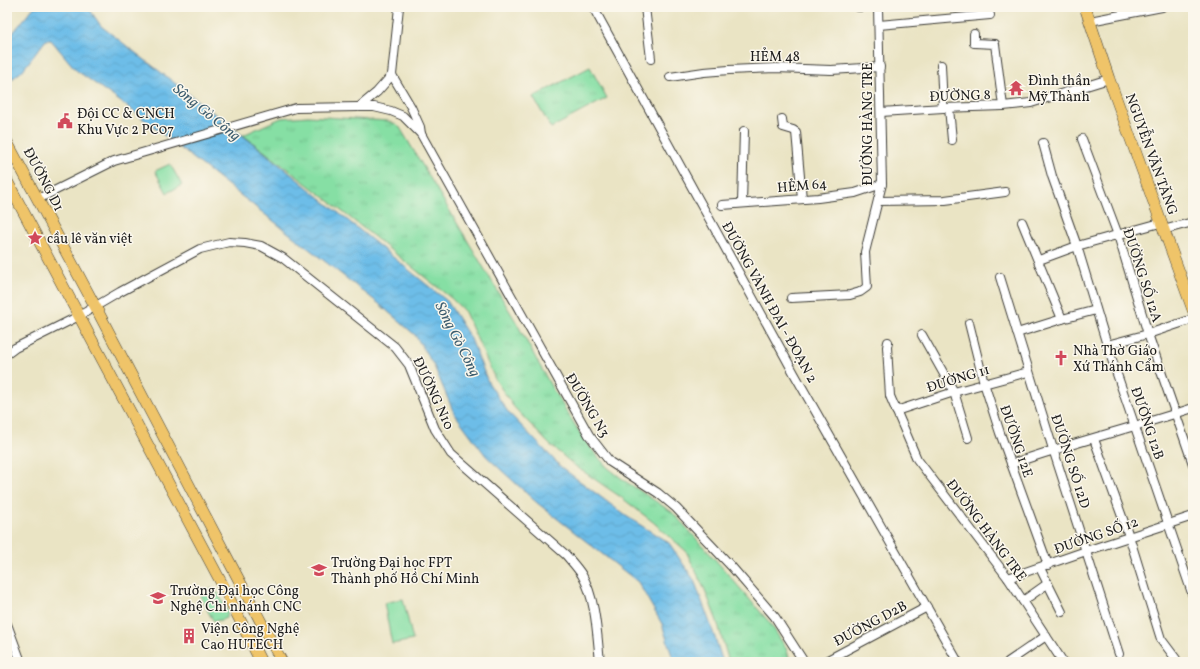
<svg xmlns="http://www.w3.org/2000/svg" width="1200" height="669" font-family="Vollkorn,serif">
  <defs>
    <pattern id="grass-tufts" width="24" height="20" patternUnits="userSpaceOnUse"><rect width="24" height="20" fill="#86dfa4"/><path d="M3 7l-1-3M5 7V3M7 7l1-3M15 17l-1-3M17 17v-4M19 17l1-3" fill="none" stroke="#73bf8d"/></pattern>
    <pattern id="water-waves" width="16" height="10" patternUnits="userSpaceOnUse"><rect width="16" height="10" fill="#6dbde8"/><path d="M0 5q4-4 8 0t8 0" fill="none" stroke="#5ea2c6"/></pattern>
  </defs>
  <rect width="100%" height="100%" fill="#fbf7ec"/>
  <filter id="ink" filterUnits="userSpaceOnUse"><feTurbulence type="fractalNoise" baseFrequency=".025" numOctaves="2"/><feDisplacementMap in="SourceGraphic" scale="8" xChannelSelector="R" yChannelSelector="G"/><feConvolveMatrix kernelMatrix="1 2 1 2 8 2 1 2 1" color-interpolation-filters="sRGB"/></filter>
  <filter id="wash" filterUnits="userSpaceOnUse"><feTurbulence type="fractalNoise" baseFrequency=".012" numOctaves="4" result="noise"/><feDisplacementMap in="SourceGraphic" scale="16" xChannelSelector="R" yChannelSelector="G"/><feGaussianBlur stdDeviation="0.9" result="paint"/><feColorMatrix in="noise" values="0 0 0 0 0 0 0 0 0 0 0 0 0 0 0 0 0 1.4 0 .05"/><feComposite in="paint" operator="in"/></filter>
  <g filter="url(#wash)">
    <rect width="100%" height="100%" fill="#eae4c4"/>
    <g fill="url(#grass-tufts)" stroke="#517e60">
      <path d="M590,67L607,98L551,128L533,97Z"/>
      <path d="M308,116L388,121L399,126L515,320L552,388L583,438L593,451L607,467L625,481L672,512L713,557L770,623L786,648L790,660L789,662H729L717,621L705,590L686,551L653,522L622,498L574,465L549,444L513,406L495,379L465,312L451,298L329,201L243,135L281,118Z"/>
      <path d="M210,589H213L218,593L228,612L226,618L221,620L214,621L211,617L201,597L202,594Z"/>
    </g>
    <g fill="#86dfa4" stroke="#517e60">
      <path d="M170,164L182,185L167,193L155,171Z"/>
      <path d="M403,599L413,640L392,644L384,603Z"/>
    </g>
    <path fill="url(#water-waves)" stroke="#446c82" d="M34,7H88L101,26L260,149L447,301L471,339L488,382L508,412L561,467L626,516L669,543L694,580L710,623L723,662H674L662,624L638,582L536,502L486,456L454,413L434,366L415,335L378,303L128,107L76,70L51,40H46L22,71L7,83V40Z"/>
  </g>
  <g filter="url(#ink)">
    <g fill="none" stroke-linecap="round" stroke-linejoin="round">
      <g stroke="#3b3a35" stroke-width="10">
        <g id="minor">
          <path d="M399,7L392,75L411,107L420,127L421,134"/>
          <path d="M593,7L795,375L958,662"/>
          <path d="M645,7L651,59"/>
          <path d="M858,7H878"/>
          <path d="M1090,21L1162,7"/>
          <path d="M879,25L990,15"/>
          <path d="M974,34V43L995,44L1003,106"/>
          <path d="M941,65L943,108"/>
          <path d="M670,77L704,72L729,70L776,68L831,70L880,67"/>
          <path d="M359,107L377,92L392,75"/>
          <path d="M949,108L952,140"/>
          <path d="M881,112L943,108L1003,106L1031,103L1109,79"/>
          <path d="M782,119L783,127L793,130L796,132L802,199"/>
          <path d="M1082,139L1118,235L1148,334L1193,464"/>
          <path d="M1043,143L1052,176L1077,246L1107,345L1193,596"/>
          <path d="M38,199L114,161L296,108L359,107H374L391,111L403,116L421,134L589,435L610,462L658,493L676,508L731,566L775,617L804,662"/>
          <path d="M878,201L945,200L1005,192"/>
          <path d="M742,203L744,131"/>
          <path d="M722,205L818,198L855,193L882,184"/>
          <path d="M1022,222L1062,319"/>
          <path d="M1163,230L1193,222"/>
          <path d="M1039,260L1077,246L1160,223"/>
          <path d="M1000,277L1053,449L1119,654"/>
          <path d="M791,298L850,295L860,292L867,287L865,252L882,184L878,7"/>
          <path d="M969,323L984,383L1000,433L1048,565"/>
          <path d="M1017,333L1062,319L1096,310"/>
          <path d="M922,335L954,392L968,438"/>
          <path d="M888,342L887,347L890,396L917,459L1008,578L1063,662"/>
          <path d="M1107,345L1148,334L1193,319"/>
          <path d="M7,354L15,348L79,316L120,292L200,249L229,242L245,243L261,246L283,258L395,347L409,365L435,429L451,454L566,555C571,561 577,567 582,575C596,599 597,634 600,662"/>
          <path d="M896,411L954,392L1028,372"/>
          <path d="M1094,439L1129,536L1161,639L1176,659"/>
          <path d="M1011,464C1071,443 1132,428 1193,408"/>
          <path d="M1040,568L1062,612"/>
          <path d="M1008,578L1086,551L1193,516"/>
          <path d="M1023,601L1047,584"/>
          <path d="M7,624L21,662"/>
          <path d="M824,662L927,607"/>
          <path d="M1008,662L1046,636"/>
        </g>
      </g>
      <g stroke="#3b3a35" stroke-width="12">
        <g id="major">
          <path d="M1085,7L1109,79L1193,310"/>
          <path d="M7,142L95,306L282,662"/>
          <path d="M7,181L221,582L261,662"/>
        </g>
      </g>
      <use href="#minor" stroke="#fff" stroke-width="8"/>
      <use href="#major" stroke="#efc469" stroke-width="11"/>
    </g>
  </g>
  <defs>
    <g id="temple-bare" transform="scale(1.2)"><path d="M0-6L5-2H3V0L6.5 2.5H4V6H1.5V3h-3V6H-4V2.5H-6.5L-3 0V-2H-5Z" fill="#d1495b" stroke="#fbf7ec" stroke-width="2.5" paint-order="stroke"/></g>
    <g id="civic-bare" transform="scale(1.2)"><path d="M-.6-6.5H3V-4.5H.6V-3L4-1V1h2V6H-6V1h2V-1L-.6-3ZM-1.2 2.5V6h2.4V2.5Z" fill="#d1495b" stroke="#fbf7ec" stroke-width="2.5" paint-order="stroke"/></g>
    <g id="sight-bare" transform="scale(1.2)"><path d="M0-6L1.8-2.2L6-1.7L2.9 1.2L3.7 5.4L0 3.3L-3.7 5.4L-2.9 1.2L-6-1.7L-1.8-2.2Z" fill="#d1495b" stroke="#fbf7ec" stroke-width="2.5" paint-order="stroke"/></g>
    <g id="church-bare" transform="scale(1.2)"><path d="M-1.2-6h2.4v3.5h3.3v2.4h-3.3V6h-2.4V-.1h-3.3v-2.4h3.3Z" fill="#d1495b" stroke="#fbf7ec" stroke-width="2.5" paint-order="stroke"/></g>
    <g id="university-bare" transform="scale(1.2)"><path d="M0-5L7-2L0 1L-7-2ZM-4 1L0 2.5L4 1V4Q0 6-4 4Z" fill="#d1495b" stroke="#fbf7ec" stroke-width="2.5" paint-order="stroke"/></g>
    <g id="building-bare" transform="scale(1.2)"><path d="M-4-6H4V6H1V3H-1V6H-4ZM-2.5-4.3h1.7v1.8h-1.7ZM.8-4.3h1.7v1.8H.8ZM-2.5-1h1.7V.8h-1.7ZM.8-1h1.7V.8H.8Z" fill="#d1495b" stroke="#fbf7ec" stroke-width="2.5" paint-order="stroke"/></g>
  </defs>
  <g fill-rule="evenodd">
    <use href="#temple-bare" x="1016" y="88"/>
    <use href="#civic-bare" x="65" y="121"/>
    <use href="#sight-bare" x="35" y="238"/>
    <use href="#church-bare" x="1061" y="358"/>
    <use href="#university-bare" x="319" y="570"/>
    <use href="#university-bare" x="158" y="598"/>
    <use href="#building-bare" x="189" y="636"/>
  </g>
  <g text-anchor="middle" stroke-width="3" stroke-linejoin="round" paint-order="stroke">
    <g font-size="14" fill="#1c1c1c" stroke="#fbf7ec">
      <text x="775" y="61">HẺM 48</text>
      <text transform="translate(960 95) rotate(-2)" y="5">ĐƯỜNG 8</text>
      <text transform="translate(867 124) rotate(-90)" y="5">ĐƯỜNG HÀNG TRE</text>
      <text transform="translate(1152 154) rotate(70)" y="5">NGUYỄN VĂN TĂNG</text>
      <text transform="translate(44 179) rotate(62)" y="5">ĐƯỜNG D1</text>
      <text transform="translate(802 185) rotate(-5)" y="5">HẺM 64</text>
      <text transform="translate(1143 275) rotate(72)" y="5">ĐƯỜNG SỐ 12A</text>
      <text transform="translate(770 302) rotate(61)" y="5">ĐƯỜNG VÀNH ĐAI - ĐOẠN 2</text>
      <text transform="translate(958 378) rotate(-17)" y="5">ĐƯỜNG 11</text>
      <text transform="translate(434 393) rotate(65)" y="5">ĐƯỜNG N10</text>
      <text transform="translate(588 405) rotate(59)" y="5">ĐƯỜNG N3</text>
      <text transform="translate(1148 423) rotate(71)" y="5">ĐƯỜNG 12B</text>
      <text transform="translate(1017 441) rotate(71)" y="5">ĐƯỜNG 12E</text>
      <text transform="translate(1071 461) rotate(72)" y="5">ĐƯỜNG SỐ 12D</text>
      <text transform="translate(987 530) rotate(53)" y="5">ĐƯỜNG HÀNG TRE</text>
      <text transform="translate(1096 535) rotate(-19)" y="5">ĐƯỜNG SỐ 12</text>
      <text transform="translate(870 623) rotate(-28)" y="5">ĐƯỜNG D2B</text>
    </g>
    <g font-size="14" fill="#1c1c1c" stroke="#fbf7ec" text-anchor="start">
      <text x="1028" y="85">Đình thần<tspan x="1028" dy="16">Mỹ Thành</tspan></text>
      <text x="77" y="118">Đội CC &amp; CNCH<tspan x="77" dy="16">Khu Vực 2 PC07</tspan></text>
      <text x="47" y="243">cầu lê văn việt</text>
      <text x="1073" y="355">Nhà Thờ Giáo<tspan x="1073" dy="16">Xứ Thánh Cẩm</tspan></text>
      <text x="331" y="567">Trường Đại học FPT<tspan x="331" dy="16">Thành phố Hồ Chí Minh</tspan></text>
      <text x="170" y="595">Trường Đại học Công<tspan x="170" dy="16">Nghệ Chi nhánh CNC</tspan></text>
      <text x="201" y="633">Viện Công Nghệ<tspan x="201" dy="16">Cao HUTECH</tspan></text>
    </g>
    <g font-size="15" font-style="italic" fill="#3c5c6e" stroke="#fbf7ec">
      <text transform="translate(207 112) rotate(39)" y="5">Sông Gò Công</text>
      <text transform="translate(458 339) rotate(63)" y="5">Sông Gò Công</text>
    </g>
  </g>
  <rect width="1200" height="669" fill="none" stroke="#fbf7ec" stroke-width="24"/>
</svg>
